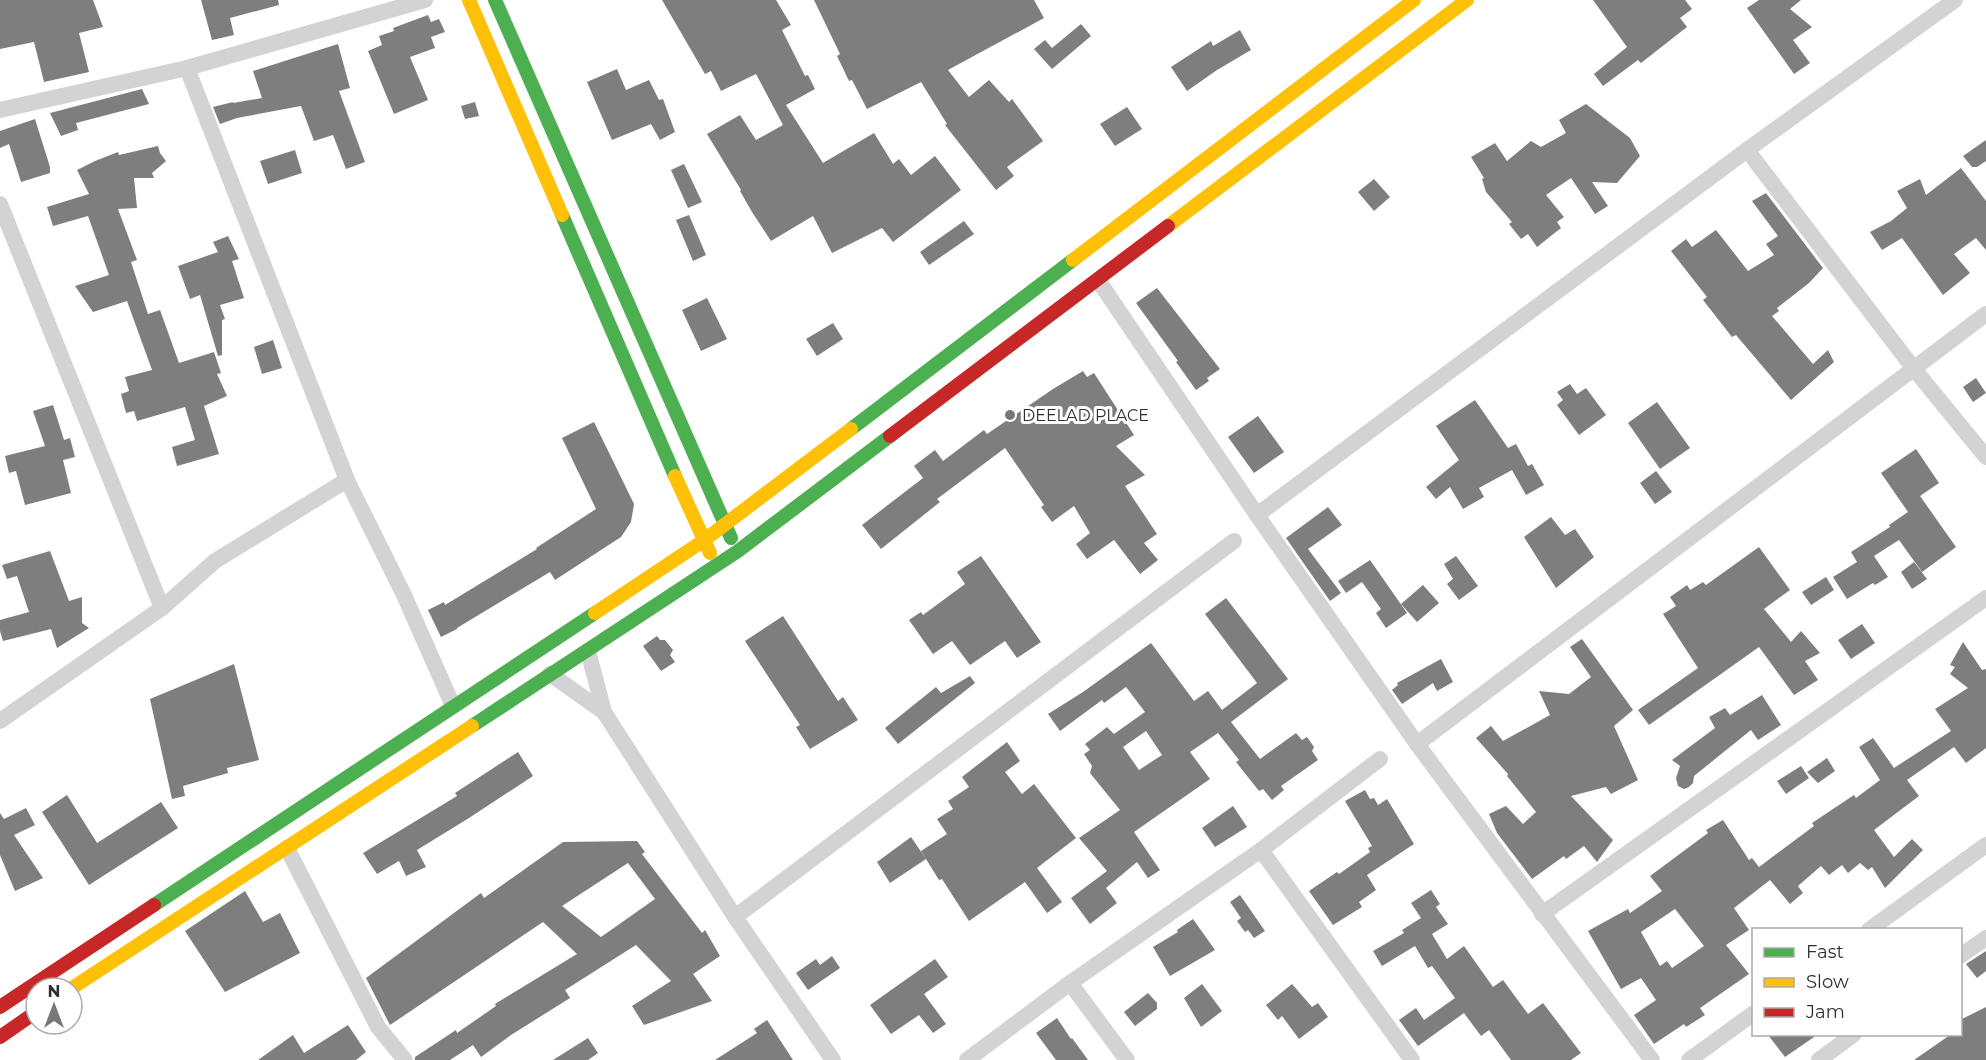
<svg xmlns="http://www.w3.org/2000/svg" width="1986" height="1060" font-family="Montserrat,sans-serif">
  <rect width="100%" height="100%" fill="#fff"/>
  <g fill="#7e7e7e" fill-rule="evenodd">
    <path d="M0,0H93L103,27L79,33L89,72L44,82L34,42L0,49Z"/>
    <path d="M201,0H278L279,5L230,18L234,35L212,40Z"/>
    <path d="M662,0H776L791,25L782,30L805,76L808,75L815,89L786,105L823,163L874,133L893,164L899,159L911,175L935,156L961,190L893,242L882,228L832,253L813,216L771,241L752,212L740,191L741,190L707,134L740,115L756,140L783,125L756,74L721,91L711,71L705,74Z"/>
    <path d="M814,0H1034L1044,18L948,70L969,97L989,80L1009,102L1012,99L1043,141L1007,167L1014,176L996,190L945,125L947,124L921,82L867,109L852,80L849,81L837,56L840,54Z"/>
    <path d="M1593,0H1685L1692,9L1680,18L1687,27L1641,63L1638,60L1603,86L1594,74L1627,47Z"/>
    <path d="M1759,0H1801L1790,9L1812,27L1793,40L1810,63L1794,74L1747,8Z"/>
    <path d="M428,15L431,22L439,19L445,32L431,37L435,48L410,57L428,100L394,114L368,51L382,45L379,36L394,31L393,28Z"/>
    <path d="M1081,24L1091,36L1052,69L1034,49L1045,40L1052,48Z"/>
    <path d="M1240,30L1251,50L1217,70L1187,91L1171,67L1211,41L1213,46Z"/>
    <path d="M338,44L350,88L339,91L365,162L346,169L333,135L314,141L301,106L237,118L220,124L213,107L233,102V103L262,98L253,71Z"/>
    <path d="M617,69L626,90L649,80L659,100L663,99L675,132L660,140L651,124L612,140L587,82Z"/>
    <path d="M142,89L149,104L76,123L78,130L61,136L50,113Z"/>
    <path d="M475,102L479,116L465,119L461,106Z"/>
    <path d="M1586,104L1630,138L1640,156L1617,183L1592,182L1608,206L1595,214L1571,178L1546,195L1564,217L1557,222L1561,228L1537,247L1528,234L1521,239L1509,224L1512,222L1486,192L1482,179L1484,178L1471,157L1495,143L1507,161L1531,141L1541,147L1566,133L1559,120Z"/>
    <path d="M1127,107L1142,129L1115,146L1100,124Z"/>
    <path d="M35,119L50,167V173L21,182L9,144L0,148V131Z"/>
    <path d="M1986,140V161L1977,167H1972L1963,156Z"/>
    <path d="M158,146L160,153L166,161L152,173L154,178H134L137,208L118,209L137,260L131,262L148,314L160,310L179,363L214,352L221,373L217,374L227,396L204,406L219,454L177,466L172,447L195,440L185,407L137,421L134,411L126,413L121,394L129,391L125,377L152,370L127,301L93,312L75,286L109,275L88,216L53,226L47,207L89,194L77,170L95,161L118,152L119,155Z"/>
    <path d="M295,150L302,173L268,184L260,161Z"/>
    <path d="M684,164L702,202L688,208L671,170Z"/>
    <path d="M1961,168L1986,201V250L1976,238L1954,254L1970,273L1943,295L1902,238L1882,250L1870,232L1891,221L1907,208L1897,191L1920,179L1926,195Z"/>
    <path d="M1374,179L1390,197L1374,211L1358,192Z"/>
    <path d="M1766,193L1823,268L1809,283L1777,308L1779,311L1772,316L1813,364L1828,350L1834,362L1791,400L1736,335L1732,337L1703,300L1707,297L1671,251L1686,239L1692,247L1716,230L1748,271L1774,255L1766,244L1778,236L1752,201Z"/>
    <path d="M689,215L706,255L693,261L676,220Z"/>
    <path d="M964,221L974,234L929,265L920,252Z"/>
    <path d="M228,236L239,259L232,261L244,298L220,305L225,319L222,320V355L218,356L200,295L190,299L178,266L218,252L213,242Z"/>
    <path d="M1157,288L1220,369L1207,378L1209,381L1196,390L1176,362L1178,361L1136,303Z"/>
    <path d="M707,298L727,339L701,351L682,310Z"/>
    <path d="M833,323L843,339L817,356L806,339Z"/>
    <path d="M273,340L282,368L262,374L254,347Z"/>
    <path d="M1083,371L1087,377L1094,373L1134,435L1116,446L1145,475L1125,486L1157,534L1144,543L1158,560L1140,574L1114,540L1087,559L1076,544L1090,533L1074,506L1052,522L1041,507L1044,505L1005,448L937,499L940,502L881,549L862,525L923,478L914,466L935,450L943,461L984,430L987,434L1053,389Z"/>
    <path d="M1976,378L1986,393L1973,402L1963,387Z"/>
    <path d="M1570,384L1577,394L1586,388L1606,415L1579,435L1557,405L1563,400L1557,392Z"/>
    <path d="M1475,400L1508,448L1516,444L1528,466L1532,464L1544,485L1526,495L1512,470L1479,488L1484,497L1463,509L1450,487L1436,499L1426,487L1459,460L1436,426Z"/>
    <path d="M1657,402L1690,448L1660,469L1628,423Z"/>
    <path d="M53,405L64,440L70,438L75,457L63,460L71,493L25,505L16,471L9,473L5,456L45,446L33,411Z"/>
    <path d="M1258,416L1284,452L1254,473L1228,437Z"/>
    <path d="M594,422L634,504L631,522L621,537L555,580L550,572L457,628V629L441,637L428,610L444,602L445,605L537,549L536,548L596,509L562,438Z"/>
    <path d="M1916,449L1939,483L1920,496L1956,547L1922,572L1899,540L1874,556L1888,577L1875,585L1873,583L1847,599L1833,577L1857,562L1851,552L1890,527L1889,525L1908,512L1881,473Z"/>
    <path d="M1656,471L1672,492L1655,504L1640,483Z"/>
    <path d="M1328,507L1342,525L1308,549L1341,593L1330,601L1286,538Z"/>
    <path d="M1551,517L1565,535L1575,529L1594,557L1556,588L1524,537Z"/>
    <path d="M1759,547L1790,590L1764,609L1791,642L1801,631L1820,653L1805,661L1818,680L1794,695L1759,647L1649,725L1638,710L1698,668L1663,614L1676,606L1670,597L1687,585L1690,590L1703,582L1706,585Z"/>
    <path d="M50,551L69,601L82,597V623L89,628L57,648L51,629L3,641L0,631V620L29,612L17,576L7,579L2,565Z"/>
    <path d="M981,556L1041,642L1017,658L1005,641L970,665L952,641L933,654L909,620L921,612L923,615L965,584L957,572Z"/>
    <path d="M1456,556L1478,586L1459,600L1447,584L1453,579L1444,564Z"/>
    <path d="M1370,560L1407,613L1386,628L1376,613L1381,609L1362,582L1346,593L1338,581Z"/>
    <path d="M1914,562L1927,579L1912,589L1901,572Z"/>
    <path d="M1826,577L1834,590L1811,605L1802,592Z"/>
    <path d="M1423,585L1439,603L1417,622L1401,604Z"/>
    <path d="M1226,598L1288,679L1231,722L1260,759L1296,733L1302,740L1307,737L1314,747L1312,751L1318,760L1281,786L1284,790L1272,800L1263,789L1259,791L1236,762L1239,760L1218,733L1190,752L1210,779L1134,832L1160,870L1148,878L1137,862L1106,888L1117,903L1090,924L1071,898L1107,871L1079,838L1120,810L1090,773L1092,766L1084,754L1090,750L1085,744L1107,727L1114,734L1145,712L1126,687L1104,703L1102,700L1060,731L1048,714L1083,692L1151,643L1194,701L1208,691L1222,710L1257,683L1205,614ZM1146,731L1162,755L1139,770L1123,747Z"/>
    <path d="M783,616L838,701L843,697L858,720L810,749L796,727L800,725L745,641Z"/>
    <path d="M1862,624L1875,643L1851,659L1838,640Z"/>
    <path d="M657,636L660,640H665L673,650L670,655L675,662L661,671L643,646Z"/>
    <path d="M1582,639L1633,710L1614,726L1638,780L1611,794L1606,787L1571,796L1613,840L1597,862L1584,846L1566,859L1564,856L1532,879L1497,833L1489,814L1506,806L1523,824L1536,812L1507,776L1508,774L1476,738L1491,726L1503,741L1550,715L1539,691L1569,694L1591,677L1570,647Z"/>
    <path d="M1963,642L1982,670L1986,669V748L1966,763L1954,747L1907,780L1919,796L1874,830L1894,857L1912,839L1923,850L1885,888L1872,867L1868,870L1860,863L1848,873L1842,865L1829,875L1821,866L1798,886L1803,893L1790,904L1770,880L1734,908L1749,930L1726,945L1749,974L1700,1008L1705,1015L1686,1027L1684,1024L1654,1044L1634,1015L1656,1000L1641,978L1621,989L1588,931L1628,909L1630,913L1662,891L1650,876L1708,833L1706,830L1723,820L1749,860L1752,858L1759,867L1814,826L1812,823L1854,795L1856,798L1880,780L1859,747L1873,738L1894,768L1951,731L1935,709L1968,688L1950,674L1955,667L1950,665ZM1675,909L1704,946L1672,968L1667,961L1660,966L1641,932Z"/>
    <path d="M1441,659L1453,682L1437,691L1433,683L1402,704L1392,690L1398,685L1397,683Z"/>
    <path d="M234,664L259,760L227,768L228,773L183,786L185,796L172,799L150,699Z"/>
    <path d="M970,676L975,683L898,744L885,728L936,687L941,693Z"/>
    <path d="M1762,695L1781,725L1758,740L1751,730L1694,776L1693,783L1689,787L1684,789L1678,786L1676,778L1680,766L1672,760L1715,728L1709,717L1725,708L1730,715Z"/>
    <path d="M1007,742L1020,761L1005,772L1022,794L1034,784L1076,838L1037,868L1062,902L1047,913L1025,882L969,921L942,879L939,880L926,859L890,883L877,862L911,837L926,859L921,851L947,834L937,819L953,809L948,801L969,787L962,777Z"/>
    <path d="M518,752L533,776L469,818L417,850L426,867L406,876L399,861L377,874L363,853L457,796L455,793Z"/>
    <path d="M1827,758L1835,771L1818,783L1807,772Z"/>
    <path d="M1801,766L1809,778L1786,794L1777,781Z"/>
    <path d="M1365,790L1370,799L1374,798L1378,805L1387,799L1414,844L1367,875L1376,890L1359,902L1362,907L1333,925L1309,891L1337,872L1339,874L1370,852L1368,848L1372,846L1345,801Z"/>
    <path d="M67,795L97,843L161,802L178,828L89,885L42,812Z"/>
    <path d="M1233,806L1247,827L1215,847L1202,828Z"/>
    <path d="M26,808L35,825L14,835L43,878L15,891L0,855V813L4,819Z"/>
    <path d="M637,841L645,852L642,854L702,933L705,930L720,956L693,974L712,1001L644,1025L632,1006L671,981L636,945L565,990L570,998L511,1035L481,1057L473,1045L450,1060H415V1057L456,1030L457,1033L496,1006L495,1004L577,954L543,922L390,1025L366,978L481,893L484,898L563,842ZM628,863L655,899L601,937L562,906Z"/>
    <path d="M1431,890L1440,904L1436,907L1448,924L1432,934L1447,959L1464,946L1493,987L1503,980L1528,1014L1543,1003L1581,1053L1571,1060H1511L1489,1030L1481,1036L1464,1013L1418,1046L1399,1020L1416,1008L1424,1020L1455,998L1432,966L1428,968L1415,946L1382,966L1373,951L1404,933L1402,930L1421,918L1411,903Z"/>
    <path d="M245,891L263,922L280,913L300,953L225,992L185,931Z"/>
    <path d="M1240,895L1265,931L1254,938L1248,930L1245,932L1237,921L1241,918L1230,902Z"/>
    <path d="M1193,919L1215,950L1170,976L1153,947L1178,932L1177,930Z"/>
    <path d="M1986,951V971L1977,978L1966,964Z"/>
    <path d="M832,956L840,968L808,990L796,973L816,959L820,965Z"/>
    <path d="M935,959L948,977L924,994L946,1024L933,1033L919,1015L891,1034L870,1005Z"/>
    <path d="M1202,984L1222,1011L1201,1027L1184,998Z"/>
    <path d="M1292,984L1312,1007L1318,1003L1328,1017L1299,1039L1282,1016L1278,1020L1266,1005Z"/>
    <path d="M1148,993L1157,1003V1009L1135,1026L1124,1012Z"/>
    <path d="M1986,1007V1060H1914L1950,1035H1960V1020Z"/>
    <path d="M1057,1018L1071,1039L1072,1038L1088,1060H1056L1036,1033Z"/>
    <path d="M767,1020L793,1060H715L757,1033L754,1029Z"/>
    <path d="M348,1025L366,1052L356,1060H258L293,1035L304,1053Z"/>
    <path d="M1768,1035H1817L1785,1057Z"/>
    <path d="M588,1038L598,1053L588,1060H553Z"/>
  </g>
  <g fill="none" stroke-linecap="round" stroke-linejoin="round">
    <g stroke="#d3d3d3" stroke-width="16">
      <path d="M187,68L347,480L404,595L453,706"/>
      <path d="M0,110L187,68L425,0"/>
      <path d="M1747,150L1914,369L1986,457"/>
      <path d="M0,204L162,608"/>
      <path d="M1098,280L1257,515L1417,744L1652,1060"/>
      <path d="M1257,515L1747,150L1955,0"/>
      <path d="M588,651L604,712L735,917L833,1060"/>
      <path d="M550,674L604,712"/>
      <path d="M0,721L162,608L215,561L347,480"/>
      <path d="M1417,744L1986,314"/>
      <path d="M287,848L378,1027L405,1060"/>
      <path d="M1261,850L1412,1060"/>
      <path d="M1542,914L1986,598"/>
      <path d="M735,917L1234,541"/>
      <path d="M1869,930L1986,845"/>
      <path d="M1960,956L1986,938"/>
      <path d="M1070,983L1127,1060"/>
      <path d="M967,1060L1070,983L1261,850L1380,759"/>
      <path d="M1689,1060L1754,1013"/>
      <path d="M1819,1060L1854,1034"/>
    </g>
    <g stroke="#4caf50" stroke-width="14">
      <path d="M495,0L731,538"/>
      <path d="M562,215L675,476"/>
      <path d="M851,429L1073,260"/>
      <path d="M472,726L738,551L890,436"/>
      <path d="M154,905L595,613"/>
    </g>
    <g stroke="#ffc107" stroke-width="14">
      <path d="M469,0L562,215"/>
      <path d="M1168,226L1467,0"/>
      <path d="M1073,260L1414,0"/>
      <path d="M675,476L710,553"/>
      <path d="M595,613L703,541L851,429"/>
      <path d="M72,988L472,726"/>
    </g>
    <g stroke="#c62828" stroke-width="14">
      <path d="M890,436L1168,226"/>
      <path d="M0,1007L154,905"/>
      <path d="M0,1037L36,1012"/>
    </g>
  </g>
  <circle fill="#777" stroke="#fff" stroke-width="2" cx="1010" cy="415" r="6"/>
  <g text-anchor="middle" stroke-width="6" stroke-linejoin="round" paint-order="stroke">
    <g font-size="16" fill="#2e2e2e" stroke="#fff" text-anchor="start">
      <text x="1022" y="421">DEELAD PLACE</text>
    </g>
  </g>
  <rect x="1752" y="928" width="210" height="108" fill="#ffffff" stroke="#ababab" stroke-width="1.5"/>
  <rect x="1764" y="948" width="30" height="9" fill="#4caf50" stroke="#ababab" stroke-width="1.5"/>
  <text x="1806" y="958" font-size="18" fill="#2e2e2e">Fast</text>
  <rect x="1764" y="978" width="30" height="9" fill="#ffc107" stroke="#ababab" stroke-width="1.5"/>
  <text x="1806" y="988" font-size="18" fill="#2e2e2e">Slow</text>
  <rect x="1764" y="1008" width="30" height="9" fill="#c62828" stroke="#ababab" stroke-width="1.5"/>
  <text x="1806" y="1018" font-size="18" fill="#2e2e2e">Jam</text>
  <g transform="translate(54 1006)"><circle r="28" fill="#ffffff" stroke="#ababab" stroke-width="1.5"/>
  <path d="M0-4.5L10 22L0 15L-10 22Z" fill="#777777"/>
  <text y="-9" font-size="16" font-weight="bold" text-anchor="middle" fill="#2e2e2e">N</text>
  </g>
</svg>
